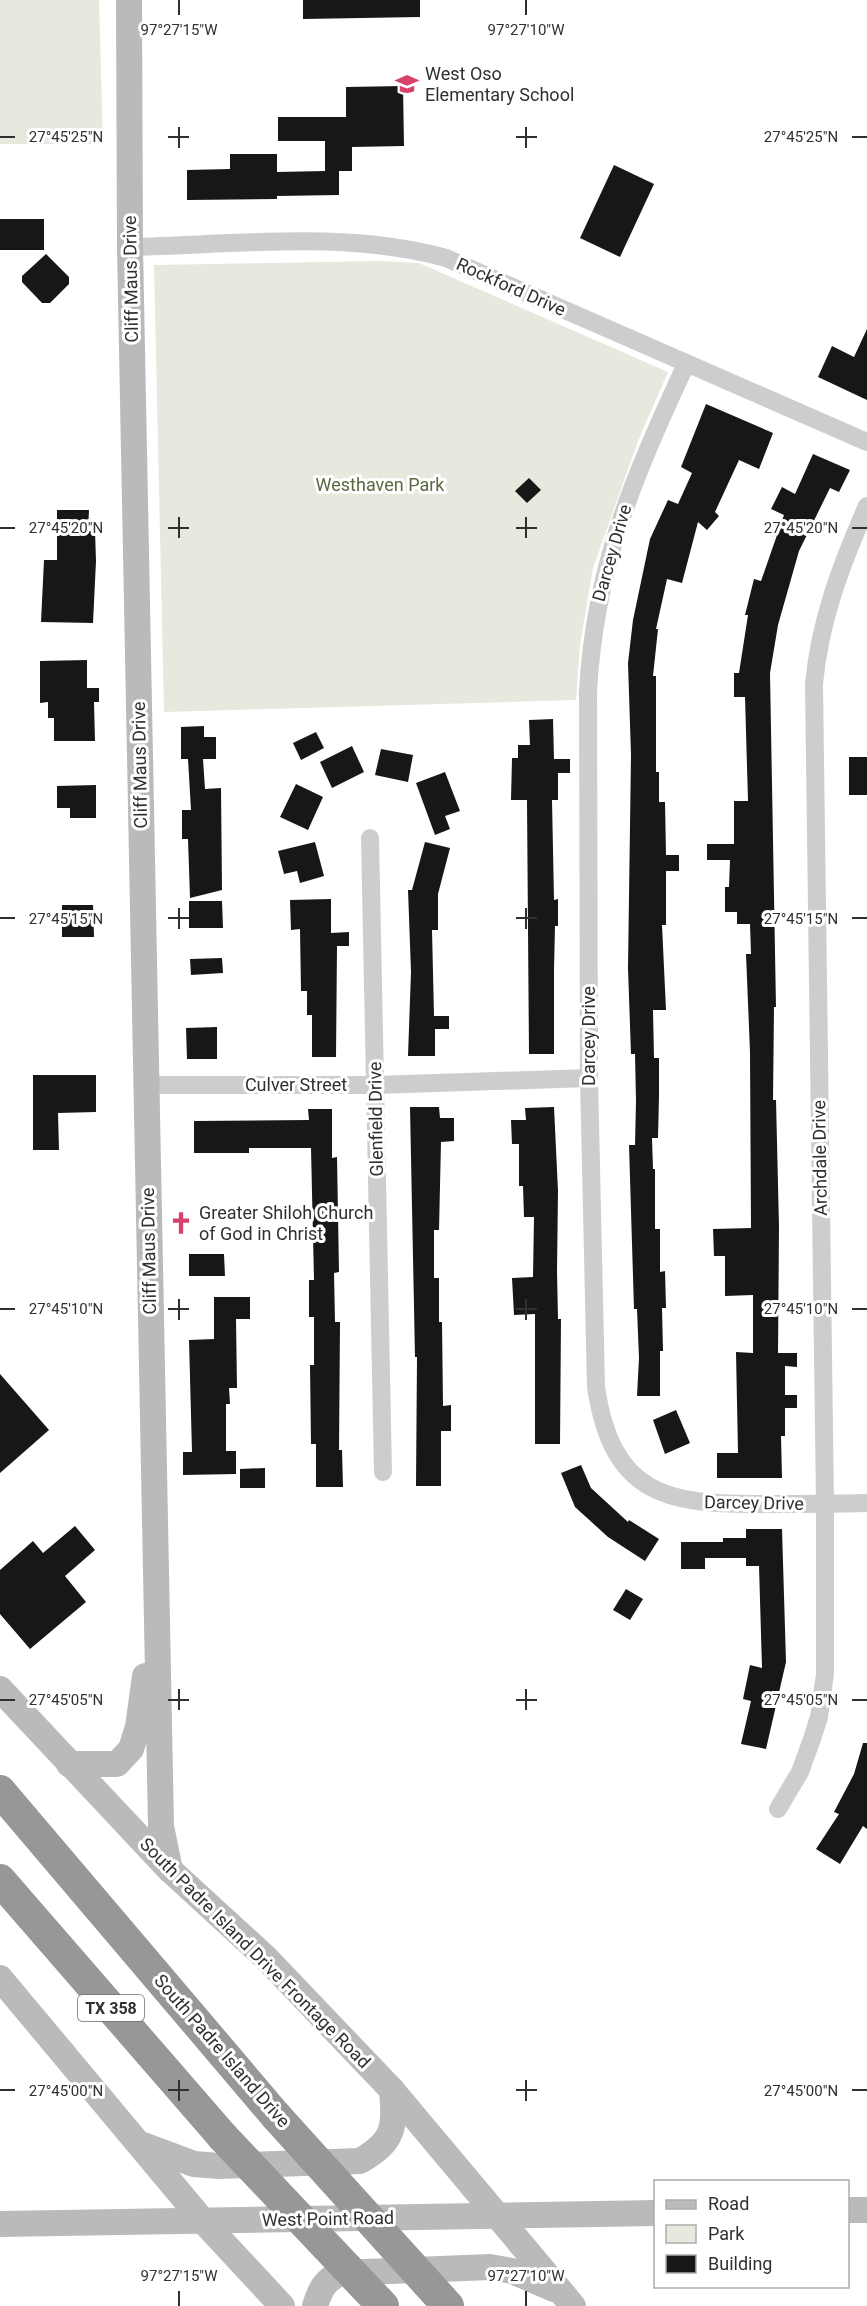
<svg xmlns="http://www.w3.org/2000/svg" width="867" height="2306" font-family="Roboto,sans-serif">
  <rect width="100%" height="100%" fill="#fff"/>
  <g fill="#e6e9dd">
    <path d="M0,0H99L103,144H0Z"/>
    <path d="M378,261L419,263L668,372L638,441L593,568L580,645L576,700L164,712L154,265Z"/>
  </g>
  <g fill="#171717">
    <path d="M303,0H420V17L303,19Z"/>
    <path d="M403,86L404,146L352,147V171H339V195L277,196V199L187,200V170L230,169V154H277V172L325,171V141H278V117H346V87Z"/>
    <path d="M614,165L654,184L620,257L580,238Z"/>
    <rect x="0" y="219" width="44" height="31"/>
    <path d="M46,254L69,277V284L50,303H42L22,282V276Z"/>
    <path d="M867,329V400L818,377L832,346L854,357Z"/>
    <path d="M706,404L773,433L759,469L739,460L715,512L719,516L707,530L698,522L682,583L667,579L656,629H658L653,676H656V772H659V802H665L666,855H679V871H666V925H662L666,1010H653L654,1058H659V1096L658,1138H652L653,1169H655V1229H660V1272L665,1271L666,1308H662L663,1351H660V1396H637L639,1358L637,1309H634L629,1145H635L636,1101L635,1054H631L628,968L631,755L628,663L633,620L650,539L668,500L678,504L692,473L681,467Z"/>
    <path d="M813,454L850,470L839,492L830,488L799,551L778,625L770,673L776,1007H774L773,1100H776L779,1227L778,1353H797V1367L785,1366V1395H797V1408H785V1436H781L782,1478H717V1453H738L736,1352L753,1353V1295L725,1296V1256H714L713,1229L751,1228L750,1052L746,954H751L750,924H737V912H725V887H729L730,860H707V844H734V801H748L745,697H734V673H739L748,615H745L754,579L761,581L784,515L771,509L782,487L795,494Z"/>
    <path d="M529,478L541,490L527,503L515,491Z"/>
    <path d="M57,510H89L88,531H95L96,561L93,623L41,622L44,560H57Z"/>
    <path d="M87,660V688H99V702H94L95,741H54V718H48V702L40,703V661Z"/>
    <path d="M553,719L554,759H570V773H558V800H552L554,900L558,899V926H555L554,970V1054H529L527,800H511L512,758H518V745H530L529,720Z"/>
    <path d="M204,726V737H216V759H203L205,789L221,788L222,890L190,898L188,839H182V810H191L188,759H181V727Z"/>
    <path d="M316,732L324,748L301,760L293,743Z"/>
    <path d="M352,746L364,772L332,788L320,762Z"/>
    <path d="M381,749L413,755L408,782L375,775Z"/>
    <rect x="849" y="757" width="18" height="38"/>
    <path d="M445,772L460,811L445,816L450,829L435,835L416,783Z"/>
    <path d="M296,784L323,797L308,830L280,817Z"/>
    <path d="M96,785V818H70V808H57V786Z"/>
    <path d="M315,842L324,876L300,883L297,871L284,874L278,851Z"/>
    <path d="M425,842L450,848L438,894V930H432L434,1016H449V1029H435V1056H408L411,972L408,890H412Z"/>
    <path d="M331,899V933L349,932V946H337L336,1057H312V1015H307V991H301L300,929L291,930L290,900Z"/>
    <path d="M189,901H222L223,928H189Z"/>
    <path d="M62,905H93L94,937H62Z"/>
    <path d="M222,958L223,973L191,975L190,959Z"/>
    <path d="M217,1027V1059H187L186,1028Z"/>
    <path d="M33,1075H96V1112L58,1113L59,1150H33Z"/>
    <path d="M410,1107H439L440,1118H454V1141L441,1142L439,1230H434V1278H439V1322H442L443,1406L451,1405V1431H441V1486H416L417,1357H415Z"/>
    <path d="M554,1107L558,1191L557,1271L558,1319H561L560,1444H535V1314L514,1315L512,1278L533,1277L534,1217H524L523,1186H519V1144H512L511,1120H526L525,1108Z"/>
    <path d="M308,1109H332V1158L337,1157L339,1272L334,1273L335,1322H340L339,1450H342L343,1487H316V1444H311L310,1365H314V1317H309V1280H314L311,1148H249V1153H194V1121L309,1120Z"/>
    <path d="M189,1254H224L225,1276H189Z"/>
    <path d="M214,1297H250V1319H236L237,1388H229L230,1404H226V1451H236V1474L183,1475V1452H192L189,1340L214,1339Z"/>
    <path d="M0,1374L49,1430L0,1473Z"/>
    <path d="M676,1410L690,1443L665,1454L653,1420Z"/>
    <path d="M581,1465L591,1488L628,1522L629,1520L659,1539L645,1561L608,1537L575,1507L561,1473Z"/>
    <path d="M265,1468V1488H240V1469Z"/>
    <path d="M75,1526L95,1550L65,1576L86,1602L30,1649L0,1614V1570L33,1541L43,1553Z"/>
    <path d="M746,1529H782L786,1662L766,1749L741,1744L751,1701L743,1699L750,1665L762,1668L759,1566H746V1558H705V1569H681V1542H723V1538H746Z"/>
    <path d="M626,1589L643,1599L630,1620L613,1610Z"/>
    <path d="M863,1743H867V1829L863,1826L840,1864L816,1849L839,1814L834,1812L854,1774Z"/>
  </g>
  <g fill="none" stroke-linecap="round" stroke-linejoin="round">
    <g stroke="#cdcdcd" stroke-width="18">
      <path d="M130,247C234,245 344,230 446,258L867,442"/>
      <path d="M686,364C634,477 595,565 588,691L589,1078L596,1387C612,1494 665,1505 762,1504C797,1504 832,1504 867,1503"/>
      <path d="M370,838L383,1472"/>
      <path d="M146,1085H376L589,1078"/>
      <path d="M778,1809L800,1772L812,1739L819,1717L825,1674V1504L814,684C820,620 841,565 867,506"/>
    </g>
    <g stroke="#bababa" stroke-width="26">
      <path d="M129,0L130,247L161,1826L170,1870"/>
      <path d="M0,1689L170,1870L265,1957L392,2090L573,2306"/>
      <path d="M69,1764H117L131,1749L138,1727L145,1676"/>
      <path d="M0,1978L203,2221L282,2306"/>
      <path d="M143,2145L194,2164L219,2166L360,2161C395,2141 395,2127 392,2090"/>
      <path d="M848,2210H867"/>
      <path d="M0,2224L656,2213"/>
      <path d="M315,2306C320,2290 324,2281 340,2273L490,2267L512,2271L554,2289"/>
    </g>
    <g stroke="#979797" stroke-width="32">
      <path d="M0,1791L276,2116"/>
      <path d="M0,1880L223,2137"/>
    </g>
    <g stroke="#979797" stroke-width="32">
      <path d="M276,2116L448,2306"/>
      <path d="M223,2137L383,2306"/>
    </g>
  </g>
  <path fill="none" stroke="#303030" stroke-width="2" d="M179,0V15M526,0V15M179,127V148M526,127V148M0,137H15M168,137H189M516,137H537M852,137H867M179,517V538M526,517V538M0,528H15M168,528H189M516,528H537M852,528H867M179,908V929M526,908V929M0,918H15M168,918H189M516,918H537M852,918H867M179,1299V1320M526,1299V1320M0,1309H15M168,1309H189M516,1309H537M852,1309H867M179,1689V1710M526,1689V1710M0,1700H15M168,1700H189M516,1700H537M852,1700H867M179,2080V2101M526,2080V2101M0,2090H15M168,2090H189M516,2090H537M852,2090H867M179,2291V2306M526,2291V2306"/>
  <defs>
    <g id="school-bare" transform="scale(1.8)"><path d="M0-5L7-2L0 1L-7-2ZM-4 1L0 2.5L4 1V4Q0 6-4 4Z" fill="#d8426a" stroke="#fff" stroke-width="2.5" paint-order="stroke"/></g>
    <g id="church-bare" transform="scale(1.8)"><path d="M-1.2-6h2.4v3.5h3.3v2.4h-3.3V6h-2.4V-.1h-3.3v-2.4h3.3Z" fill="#d8426a" stroke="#fff" stroke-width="2.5" paint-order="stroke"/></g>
  </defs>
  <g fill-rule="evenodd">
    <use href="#school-bare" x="407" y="84"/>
    <use href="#church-bare" x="181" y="1223"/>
  </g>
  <g text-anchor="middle" stroke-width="6" stroke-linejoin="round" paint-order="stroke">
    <rect fill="#fff" stroke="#6e6e6e" stroke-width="1.5" x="78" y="1995" width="66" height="26" rx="4.5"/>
    <g font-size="16" font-weight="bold" fill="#303030">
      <text x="111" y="2014">TX 358</text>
    </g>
    <g font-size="18" fill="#303030" stroke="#fff" text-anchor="start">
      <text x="425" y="80">West Oso<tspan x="425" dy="21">Elementary School</tspan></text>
      <text x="199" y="1219">Greater Shiloh Church<tspan x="199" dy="21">of God in Christ</tspan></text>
    </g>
    <g font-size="18" fill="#303030" stroke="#fff">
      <text transform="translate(131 279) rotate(-91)" y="6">Cliff Maus Drive</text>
      <text transform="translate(511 287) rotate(24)" y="6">Rockford Drive</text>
      <text transform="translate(612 553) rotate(-74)" y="6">Darcey Drive</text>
      <text transform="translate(140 765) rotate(-91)" y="6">Cliff Maus Drive</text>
      <text transform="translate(589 1036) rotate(-90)" y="6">Darcey Drive</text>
      <text x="296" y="1091">Culver Street</text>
      <text transform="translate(376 1119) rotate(-91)" y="6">Glenfield Drive</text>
      <text transform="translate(820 1158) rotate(-91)" y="6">Archdale Drive</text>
      <text transform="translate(149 1251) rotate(-91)" y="6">Cliff Maus Drive</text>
      <text transform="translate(754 1503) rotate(1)" y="6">Darcey Drive</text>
      <text transform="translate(255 1953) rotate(45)" y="6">South Padre Island Drive Frontage Road</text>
      <text transform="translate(222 2051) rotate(49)" y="6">South Padre Island Drive</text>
      <text transform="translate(328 2219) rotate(-1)" y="6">West Point Road</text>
    </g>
    <g font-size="18" fill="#5b6941" stroke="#fff">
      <text x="380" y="491">Westhaven Park</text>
    </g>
  </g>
  <g font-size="15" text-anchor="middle" fill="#303030" stroke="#fff" stroke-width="6" stroke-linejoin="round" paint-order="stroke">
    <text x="179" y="35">97°27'15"W</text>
    <text x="526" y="35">97°27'10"W</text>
    <text x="66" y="142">27°45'25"N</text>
    <text x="801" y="142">27°45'25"N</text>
    <text x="66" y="533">27°45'20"N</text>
    <text x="801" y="533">27°45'20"N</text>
    <text x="66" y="924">27°45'15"N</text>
    <text x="801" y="924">27°45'15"N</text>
    <text x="66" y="1314">27°45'10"N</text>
    <text x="801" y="1314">27°45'10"N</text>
    <text x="66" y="1705">27°45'05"N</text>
    <text x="801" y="1705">27°45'05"N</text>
    <text x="66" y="2096">27°45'00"N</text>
    <text x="801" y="2096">27°45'00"N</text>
    <text x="179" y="2281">97°27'15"W</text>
    <text x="526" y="2281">97°27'10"W</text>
  </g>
  <rect x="654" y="2180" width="195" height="108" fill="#ffffff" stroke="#acacac" stroke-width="1.5"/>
  <rect x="666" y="2200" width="30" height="9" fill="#bababa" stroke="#acacac" stroke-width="1.5"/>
  <text x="708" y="2210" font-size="18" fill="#303030">Road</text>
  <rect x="666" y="2225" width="30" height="18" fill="#e6e9dd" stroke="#acacac" stroke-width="1.5"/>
  <text x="708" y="2240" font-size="18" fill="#303030">Park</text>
  <rect x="666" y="2255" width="30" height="18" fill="#171717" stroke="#acacac" stroke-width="1.5"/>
  <text x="708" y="2270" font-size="18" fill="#303030">Building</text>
</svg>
